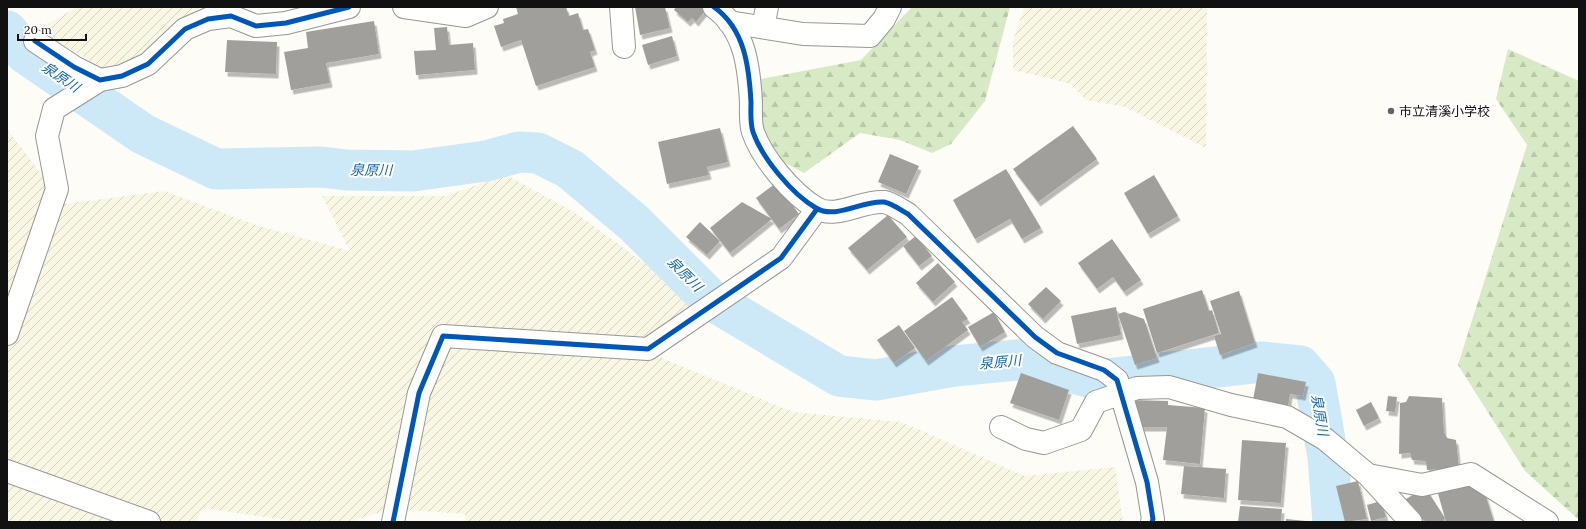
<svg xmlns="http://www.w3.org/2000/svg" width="1586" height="529" font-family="Lora,'Noto Sans JP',serif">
  <defs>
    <pattern id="farmland-furrows" width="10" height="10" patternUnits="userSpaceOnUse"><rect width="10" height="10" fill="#f9f7e4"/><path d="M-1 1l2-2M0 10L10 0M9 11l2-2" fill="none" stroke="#d4d3c3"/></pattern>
    <pattern id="forest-firs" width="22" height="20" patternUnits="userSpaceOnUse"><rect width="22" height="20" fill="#d8eac5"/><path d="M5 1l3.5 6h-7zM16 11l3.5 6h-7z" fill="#b8c8a8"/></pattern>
    <filter id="shadow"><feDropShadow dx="2.5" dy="4.5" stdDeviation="0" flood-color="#0004"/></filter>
  </defs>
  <rect width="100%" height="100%" fill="#fdfcf7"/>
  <g fill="url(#farmland-furrows)">
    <path d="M78,7H199L202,15L122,80L37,29Z"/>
    <path d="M1024,7H1207L1206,148L1125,107L1086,100L1071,84L1013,70V41Z"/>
    <path d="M7,129L64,204L164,191L259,226L350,251L322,196H445L506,175L574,212L708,309L647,352L793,412L901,422L1025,476L1115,467L1123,522H466L465,514L391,509L349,522H299L203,508L196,522H7Z"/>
  </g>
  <g fill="url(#forest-firs)">
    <path d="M912,7H1010L985,101L951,144L932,153L900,140L860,133L804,173L778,159L761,131V79L861,60Z"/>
    <path d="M1508,49L1579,81V520L1525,471L1458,365L1527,145L1496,99Z"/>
  </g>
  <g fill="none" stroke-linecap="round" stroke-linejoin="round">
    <path stroke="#cde8f7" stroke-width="41" d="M7,31L25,53L143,134L216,169L322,167L346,170L413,171L486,161L519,152L538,153L570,169L634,223L710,299L839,376L876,380L954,366L1027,359L1098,380L1262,362L1300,366L1315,383L1328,457L1333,522"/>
  </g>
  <g fill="#a19f9c" filter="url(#shadow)">
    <path d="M516,7H566L569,16L578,13L583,30L588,29L595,50L590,52L595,67L536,86L521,40L501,47L494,26L504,23L503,19L518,14Z"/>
    <path d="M635,7H665L670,28L640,35Z"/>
    <path d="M676,7H702L706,10L696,22L692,18L688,22L674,10Z"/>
    <path d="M374,21L379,54L326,63L330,83L291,90L284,52L308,48L306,32Z"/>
    <path d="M447,27L449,45L473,43L475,70L416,75L414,51L436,50L434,28Z"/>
    <path d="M672,36L677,56L648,65L642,45Z"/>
    <path d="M227,40L277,42L276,74L225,72Z"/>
    <path d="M1073,126L1097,159L1038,202L1013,169Z"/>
    <path d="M720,128L728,162L707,167L709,175L667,184L658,142Z"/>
    <path d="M890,154L919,166L906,194L878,182Z"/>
    <path d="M1006,169L1041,228L1022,239L1010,219L975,239L953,200Z"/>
    <path d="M1154,175L1178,216L1148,234L1124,193Z"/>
    <path d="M776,183L799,214L779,229L756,198Z"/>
    <path d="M742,202L772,219L730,253L710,228Z"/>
    <path d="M888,215L907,237L867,270L848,248Z"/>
    <path d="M700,222L720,241L707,255L686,237Z"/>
    <path d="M916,236L932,256L919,266L903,246Z"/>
    <path d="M1112,239L1141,280L1124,292L1113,277L1097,289L1078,263Z"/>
    <path d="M938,263L955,282L933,302L916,283Z"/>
    <path d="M1046,287L1061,301L1043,319L1028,304Z"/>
    <path d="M1202,290L1209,311L1212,310L1219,333L1157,353L1143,309Z"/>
    <path d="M1239,291L1255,343L1220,355L1214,336L1221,334L1210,301Z"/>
    <path d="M952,297L968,319L962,322L968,330L926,361L904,331Z"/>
    <path d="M1116,307L1121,335L1077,344L1071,316Z"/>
    <path d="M994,312L1005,332L980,347L968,327Z"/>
    <path d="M1124,312L1144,319L1157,358L1135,365L1118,314Z"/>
    <path d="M899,325L915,348L894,363L877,340Z"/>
    <path d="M1021,373L1069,390L1059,420L1010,403Z"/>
    <path d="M1258,373L1306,382L1303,396L1290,394L1288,407L1253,400Z"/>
    <path d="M1388,396L1397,397L1395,412L1386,411Z"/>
    <path d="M1409,396L1442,398L1444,432L1447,438L1456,440L1459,468L1427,470L1426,461L1412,460L1410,453L1399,454L1400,403L1406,402Z"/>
    <path d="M1132,400L1168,401V405L1205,408L1200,464L1163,460L1167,427H1132Z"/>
    <path d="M1371,402L1379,418L1364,426L1356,410Z"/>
    <path d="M1242,440L1286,443L1281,503L1238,500Z"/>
    <path d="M1184,466L1226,469L1224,498L1181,494Z"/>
    <path d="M1358,481L1367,519L1345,522L1336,486Z"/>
    <path d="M1469,481L1483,487L1494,522H1446L1437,490Z"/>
    <path d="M1425,487L1445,518L1443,522H1426L1403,501Z"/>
    <path d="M1381,501L1386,517L1371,521L1367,505Z"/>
    <path d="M1240,506L1282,509L1281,522H1238Z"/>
    <path d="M1286,519L1306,521V522H1286Z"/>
  </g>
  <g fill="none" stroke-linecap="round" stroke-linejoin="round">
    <g stroke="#979795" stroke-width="24">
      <g id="street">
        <path d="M404,7L466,16L487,7"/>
        <path d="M621,7L624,47"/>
        <path d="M714,7C745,29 749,67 751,102C751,111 750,123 753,132C762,158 792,194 816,208C836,220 862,200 884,202C891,203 901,210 908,214L1035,337L1057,353L1104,370L1117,380L1147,482L1153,519L1152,522"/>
        <path d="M729,22L803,34L870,36L884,19L890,7"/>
        <path d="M763,27L767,7"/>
        <path d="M35,41L74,67L100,80L122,76L148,64L185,29L208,19L231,16L256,26L286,23L349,7"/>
        <path d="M7,334L57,189L47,136L54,109L100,80"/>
        <path d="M1001,427L1026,439L1044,443L1081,430L1096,402L1137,388L1169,387L1231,405L1287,417L1325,439L1368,475L1411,522"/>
        <path d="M7,471L149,522"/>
        <path d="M1368,475L1422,485L1471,474L1547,522"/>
        <path d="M393,522L419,393L443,336L648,349L781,258L817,209"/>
      </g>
    </g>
    <use href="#street" stroke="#fffffe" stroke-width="22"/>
    <g stroke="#fff" stroke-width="8">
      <g id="cycleway">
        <path d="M714,7C745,29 749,67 751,102C751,111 750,123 753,132C762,158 792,194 816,208C836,220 862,200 884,202C891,203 901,210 908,214L1035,337L1057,353L1104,370L1117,380L1147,482L1153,519L1152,522"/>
        <path d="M35,41L74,67L100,80L122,76L148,64L185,29L208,19L231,16L256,26L286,23L349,7"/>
        <path d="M393,522L419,393L443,336L648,349L781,258L817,209"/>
      </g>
    </g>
    <use href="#cycleway" stroke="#0057b8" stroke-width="5"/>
  </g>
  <circle fill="#646362" stroke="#fff" stroke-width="1.5" cx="1391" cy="111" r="4"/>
  <g text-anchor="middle" stroke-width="4" stroke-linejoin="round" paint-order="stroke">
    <g font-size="13" fill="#111" stroke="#fff" text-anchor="start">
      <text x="1399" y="116">市立清溪小学校</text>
    </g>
    <g font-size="14" font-style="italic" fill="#1768a6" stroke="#fff">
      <text transform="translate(61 77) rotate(34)" y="5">泉原川</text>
      <text transform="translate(371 170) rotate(1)" y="5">泉原川</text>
      <text transform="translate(685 274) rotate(45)" y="5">泉原川</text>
      <text transform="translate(1000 362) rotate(-5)" y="5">泉原川</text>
      <text transform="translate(1320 415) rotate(80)" y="5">泉原川</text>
    </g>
  </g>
  <rect width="1586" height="529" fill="none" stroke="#111111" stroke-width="16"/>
  <path d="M18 34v6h68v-6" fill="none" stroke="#111111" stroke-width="2"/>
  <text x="24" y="34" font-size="12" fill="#111111" stroke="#ffffff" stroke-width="3" paint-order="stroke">20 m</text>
</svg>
